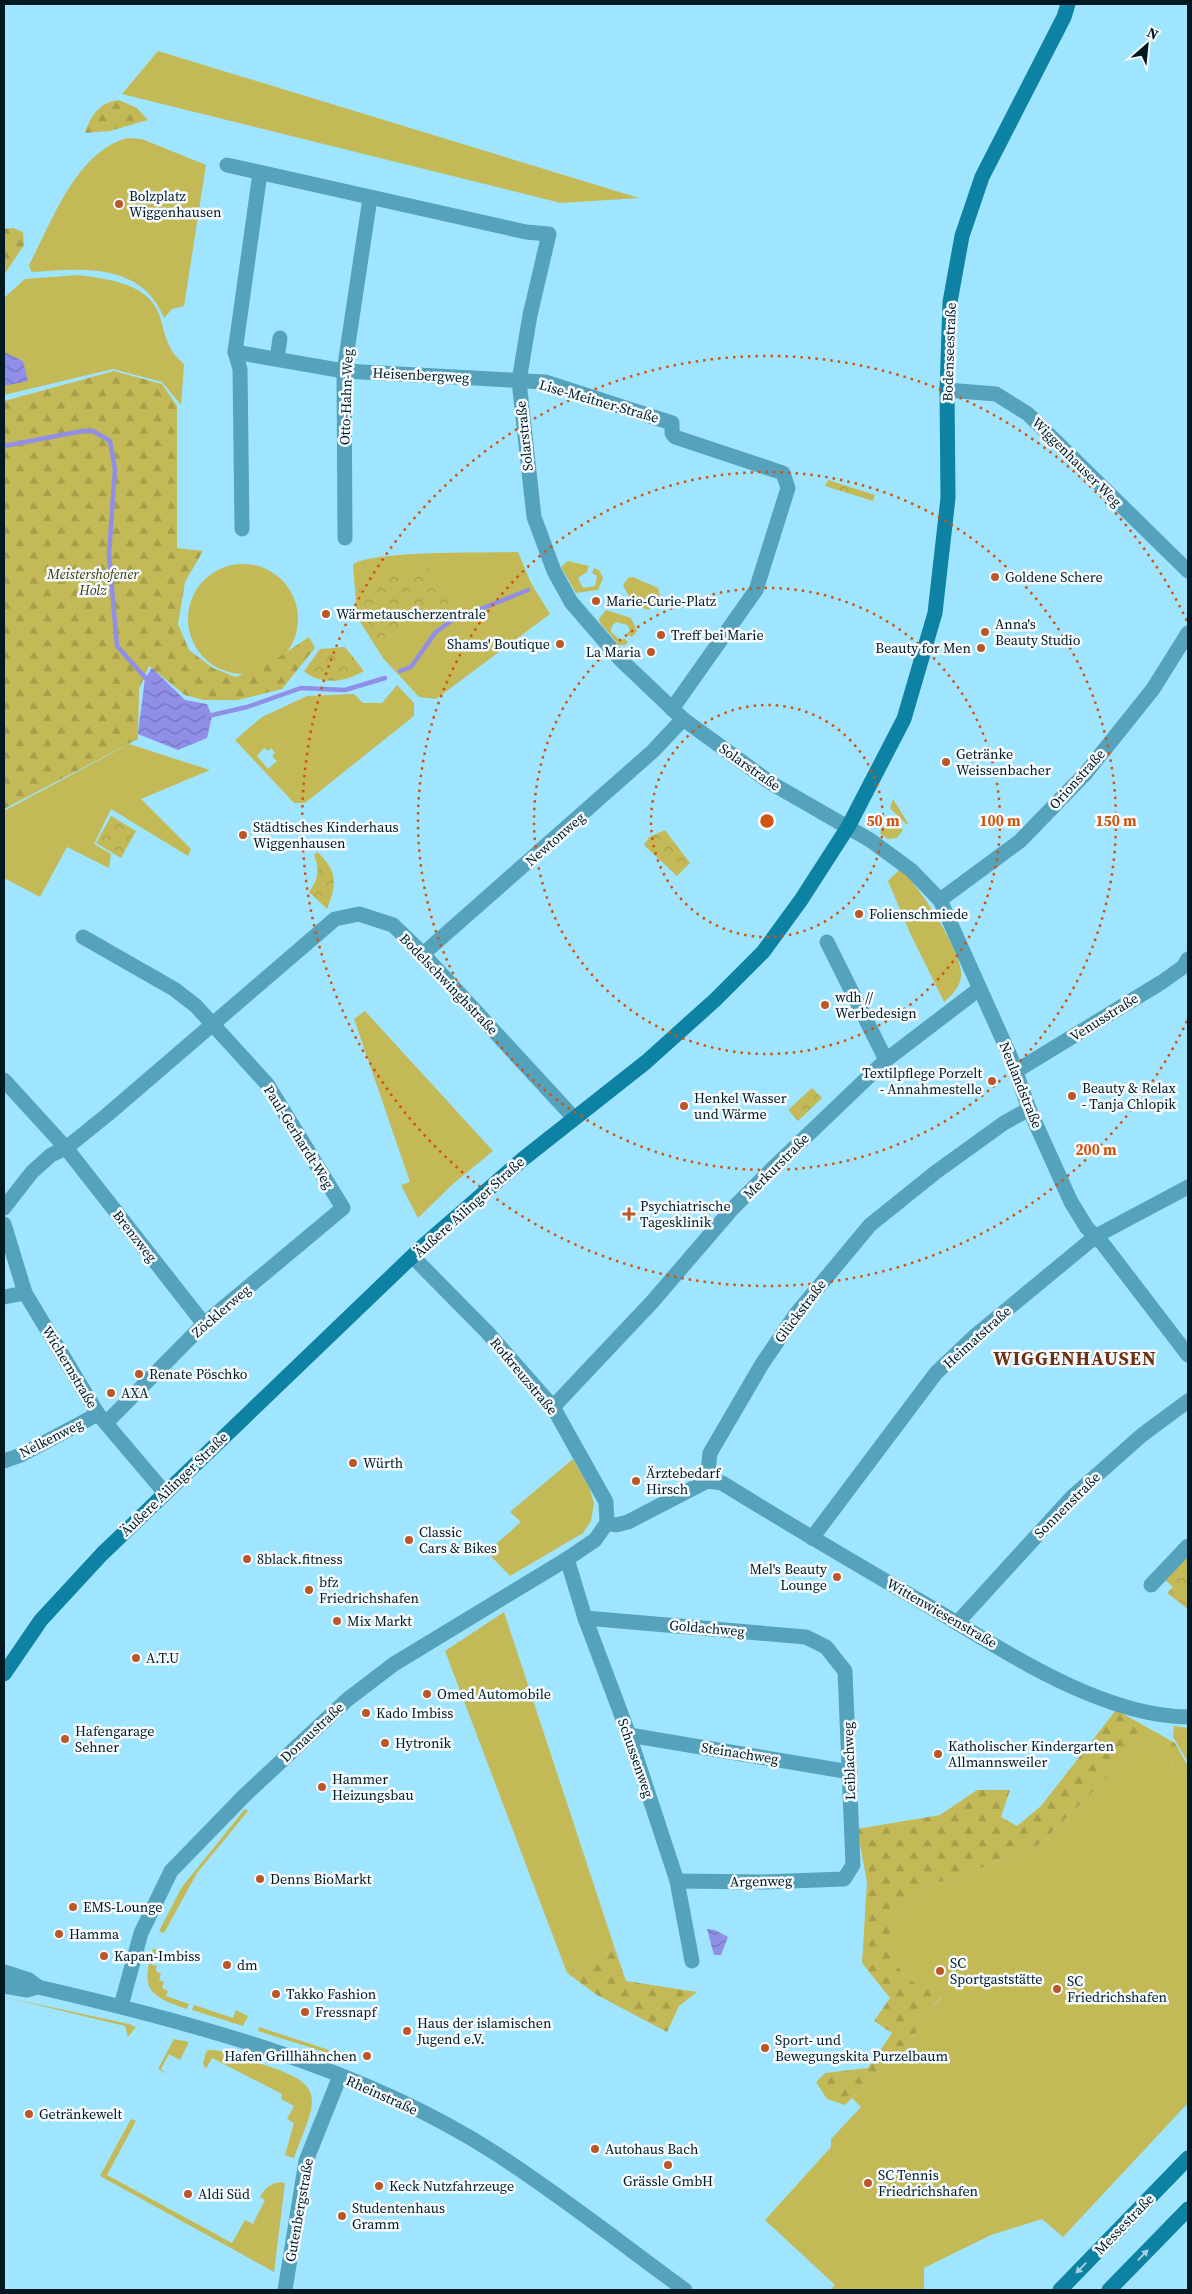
<svg xmlns="http://www.w3.org/2000/svg" width="1192" height="2294" font-family="'Source Serif 4',serif">
  <defs>
    <pattern id="forest-firs" width="22" height="20" patternUnits="userSpaceOnUse" patternTransform="scale(1.25)"><rect width="22" height="20" fill="#c3b957"/><path d="M5 1l3.5 6h-7zM16 11l3.5 6h-7z" fill="#a69e4b"/></pattern>
    <pattern id="park-crowns" width="20" height="18" patternUnits="userSpaceOnUse" patternTransform="scale(1.25)"><rect width="20" height="18" fill="#c3b957"/><path d="M2 6a3 3 0 1 1 6 0M12 15a3 3 0 1 1 6 0" fill="none" stroke="#a69e4b"/></pattern>
    <pattern id="water-waves" width="16" height="10" patternUnits="userSpaceOnUse" patternTransform="scale(1.25)"><rect width="16" height="10" fill="#908ee7"/><path d="M0 5q4-4 8 0t8 0" fill="none" stroke="#7373bb"/></pattern>
  </defs>
  <rect width="100%" height="100%" fill="#a0e5ff"/>
  <g fill="#c3b957" fill-rule="evenodd">
    <path d="M158,51L639,198L561,203L122,94Z"/>
    <path d="M127,138L142,139L206,165L184,306L172,309L164,318C142,263 84,268 34,272L31,271L29,265C53,221 75,153 127,138Z"/>
    <path d="M78,275C107,279 150,283 160,317C166,337 167,350 184,364L181,405L162,382L113,369L4,395V298L25,279Z"/>
    <path d="M518,552L531,583L550,614L436,699L419,697L383,658L357,617L353,564C377,550 484,553 518,552Z"/>
    <path d="M568,561L589,566L587,572L578,578L583,588L595,586L597,576L592,573L594,568L599,570L603,578L598,590L576,593L561,567Z"/>
    <circle cx="243" cy="619" r="55"/>
    <path d="M633,577L658,588L660,596L649,610L633,605L623,585L628,578Z"/>
    <path d="M606,610L631,618L637,631L632,637L627,634L630,630L627,625L616,622L612,626L611,632L621,641L624,638L628,642L625,645H619L600,623L599,619Z"/>
    <path d="M397,685L414,703V716L305,803H294L235,740L262,717L307,696L354,694L363,703H382ZM264,748L268,751L271,748L275,753L272,756L277,761L268,769L257,756Z"/>
    <path d="M129,744L210,770L141,799L191,849L188,856L111,809L94,844L111,854L109,868L67,847L40,897L4,878V811Z"/>
    <path d="M893,799L908,823L907,825L890,808Z"/>
    <path d="M889,819L897,823L903,830L897,838L888,839L880,833L884,822Z"/>
    <path d="M900,869C918,884 964,954 961,977C959,988 952,995 944,1002L910,933L888,881Z"/>
    <path d="M365,1011L493,1151L454,1183L418,1218L401,1185L410,1182L354,1019Z"/>
    <path d="M573,1459L589,1487L594,1503L591,1521L583,1533L510,1576L487,1552L521,1522L510,1512Z"/>
    <path d="M504,1612L615,1949L567,1973L445,1651Z"/>
    <path d="M1174,1726L1188,1728V1762L1173,1737Z"/>
    <path d="M1147,1738L1188,1778V2103L1063,2237L1042,2219L991,2235L924,2268V2290H830L835,2285L765,2220L831,2147V2139L861,2107L852,2098L919,2030L930,2009L942,1997L909,1981L895,1964L889,1924L922,1887L964,1875L1040,1844Z"/>
    <path d="M245,1809L248,1811L197,1873L164,1933L159,1931L182,1887Z"/>
    <path d="M153,1949H157L152,1965L157,1966L156,1971L161,1974L159,1980L164,1982L162,1988L168,1991L166,1996L189,2004L187,2009C149,1996 140,1990 153,1949Z"/>
    <path d="M4,1997L129,2024L136,2027L128,2037L125,2026Z"/>
    <path d="M194,2005L233,2018L236,2010L248,2016L243,2026L192,2010Z"/>
    <path d="M259,2027L329,2050L328,2053L258,2031Z"/>
    <path d="M174,2039L189,2042L180,2060L169,2054L161,2069L167,2074L158,2069Z"/>
    <path d="M209,2050C226,2050 245,2059 261,2064C331,2085 315,2100 294,2158L285,2155L294,2123L287,2119L294,2106L281,2099L282,2094L212,2058L206,2069L203,2064L206,2052Z"/>
    <path d="M131,2119L136,2121L107,2175L232,2243L245,2220L253,2224L265,2200L260,2197C266,2187 273,2181 285,2183L274,2272L100,2176Z"/>
  </g>
  <g fill="url(#forest-firs)">
    <path d="M119,100L137,108L148,120L110,131L85,133C90,116 100,102 119,100Z"/>
    <path d="M13,228L23,232L24,245L4,275V229Z"/>
    <path d="M114,371L162,384L177,406V548L203,551L185,582L178,624L189,650L213,668L236,677L270,663L309,637L315,648L282,689L238,700H203L185,695L149,666L139,689L138,739L4,809V401Z"/>
    <path d="M1116,1710L1175,1743L1188,1766V1778L1147,1738L1040,1844L964,1875L922,1887L890,1924C897,1975 895,1975 942,1996L930,2009L919,2030L845,2105L827,2099L816,2082L825,2073L868,2068L892,2033L874,2021L890,1998L862,1963L867,1882L857,1829L940,1815L977,1790H1010L1001,1817L1017,1826L1041,1806Z"/>
    <path d="M615,1949L626,1981L697,1992L679,2006L667,2032L597,1995L567,1973Z"/>
  </g>
  <g fill="url(#park-crowns)">
    <path d="M828,480L875,495L873,501L825,486Z"/>
    <path d="M428,566L449,605L377,640L364,614L358,587Z"/>
    <path d="M345,647L364,671C346,682 321,686 304,671L320,649Z"/>
    <path d="M111,816L136,831L121,858L96,843Z"/>
    <path d="M665,830L690,863L677,876L644,845L649,837Z"/>
    <path d="M317,852C338,870 337,885 327,909L309,892C318,880 320,870 314,855Z"/>
    <path d="M812,1088L822,1098L798,1121L788,1110Z"/>
    <path d="M1188,1556V1609L1167,1593L1173,1587L1165,1580Z"/>
  </g>
  <g fill="url(#water-waves)">
    <path d="M4,352L23,361L28,381L4,386Z"/>
    <path d="M152,668L185,700L207,704L212,716L207,738L178,750L138,734L145,678Z"/>
    <path d="M707,1929L715,1930L728,1937L721,1955H714Z"/>
  </g>
  <g fill="none" stroke-linecap="round" stroke-linejoin="round">
    <g stroke="#908ee7" stroke-width="4.5">
      <path d="M4,446L83,431H93L110,441L115,469L109,554L117,646L149,682"/>
      <path d="M400,671L411,667L435,633L451,621L528,590"/>
      <path d="M208,716L247,707L301,688L345,690L385,678"/>
    </g>
    <g stroke="#55a2bd" stroke-width="15">
      <path d="M227,165L526,232L549,234L530,315L519,381L534,517L554,571L571,602L621,660L683,719L771,783L870,840L911,870L940,900L1011,1058L1029,1109L1071,1202L1087,1228L1103,1244L1188,1355"/>
      <path d="M235,352L344,371L545,382L672,423V433L675,437L783,473L788,488L756,590L672,709"/>
      <path d="M277,359L280,338"/>
      <path d="M947,390L996,394L1028,414L1188,571"/>
      <path d="M242,529L240,369L235,352L260,173"/>
      <path d="M345,538L344,371L370,198"/>
      <path d="M940,900L1020,841L1085,774L1153,689L1188,633"/>
      <path d="M83,937L174,989L196,1006L267,1084L343,1208L204,1324L107,1422"/>
      <path d="M827,942L886,1060"/>
      <path d="M423,954L653,751L683,719"/>
      <path d="M1016,1071L1162,982L1183,967L1188,959"/>
      <path d="M4,1080L66,1148L204,1324"/>
      <path d="M4,1208L32,1172L51,1155L66,1148L107,1115L335,919L359,914L393,925L423,954L574,1118"/>
      <path d="M4,1224L25,1293L98,1414L165,1493"/>
      <path d="M4,1297L25,1293"/>
      <path d="M553,1407L653,1301L732,1209L771,1170L886,1060L979,989"/>
      <path d="M4,1461L21,1455L98,1414"/>
      <path d="M707,1481L722,1483C790,1525 858,1565 927,1605C1002,1649 1099,1716 1188,1717"/>
      <path d="M707,1481L710,1453L762,1364L796,1314L870,1225L936,1172L1004,1123L1029,1109"/>
      <path d="M607,1523L616,1525L628,1522L707,1481"/>
      <path d="M812,1538L936,1373L976,1335L1096,1236L1188,1187"/>
      <path d="M567,1559L585,1618L629,1735L677,1881L692,1961"/>
      <path d="M1151,1585L1188,1546"/>
      <path d="M585,1618L806,1637L826,1647L845,1671L853,1865L844,1879L763,1882L677,1881"/>
      <path d="M957,1623L1072,1497L1142,1435L1188,1401"/>
      <path d="M629,1735L850,1772"/>
      <path d="M4,1972L29,1980L38,1987C190,2022 362,2067 495,2153C560,2195 622,2244 685,2290"/>
      <path d="M4,1986L27,1990L38,1987"/>
      <path d="M121,2006L141,1933L171,1871L245,1795L348,1699L394,1664L567,1559L595,1540L607,1523L606,1502L553,1407L487,1332L413,1257"/>
      <path d="M285,2290L306,2161L340,2076"/>
    </g>
    <g stroke="#0d82a2" stroke-width="15">
      <path d="M4,1674L41,1620L102,1554L423,1246L523,1159L646,1062L715,1000L763,952L801,900L848,827L904,719L935,613L948,498L947,390L950,302L962,236L982,177L1064,17L1068,4"/>
      <path d="M1060,2290L1188,2158"/>
      <path d="M1109,2290L1188,2209"/>
    </g>
  </g>
  <defs><path id="oneway-solid" d="M-6-.8H1V-3.2L6.5 0L1 3.2V.8H-6Z" transform="scale(1.25)"/></defs>
  <g fill="#a4d1de">
    <use href="#oneway-solid" transform="translate(1143 2255) rotate(-46)"/>
    <use href="#oneway-solid" transform="translate(1081 2268) rotate(134)"/>
  </g>
  <g fill="none" stroke="#d1530e" stroke-width="2.5" stroke-dasharray="2.5 5">
    <circle cx="767" cy="821" r="116"/>
    <circle cx="767" cy="821" r="233"/>
    <circle cx="767" cy="821" r="349"/>
    <path d="M1187 1021A465 465 0 1 1 1187 621"/>
  </g>
  <g fill="#bb5626" stroke="#f5fbfe" stroke-width="2">
    <circle cx="119" cy="204" r="5"/>
    <circle cx="995" cy="577" r="5"/>
    <circle cx="596" cy="601" r="5"/>
    <circle cx="326" cy="614" r="5"/>
    <circle cx="985" cy="632" r="5"/>
    <circle cx="661" cy="635" r="5"/>
    <circle cx="560" cy="644" r="5"/>
    <circle cx="981" cy="648" r="5"/>
    <circle cx="651" cy="652" r="5"/>
    <circle cx="946" cy="762" r="5"/>
    <circle cx="243" cy="835" r="5"/>
    <circle cx="859" cy="914" r="5"/>
    <circle cx="825" cy="1005" r="5"/>
    <circle cx="992" cy="1081" r="5"/>
    <circle cx="1072" cy="1096" r="5"/>
    <circle cx="684" cy="1106" r="5"/>
    <path d="M626.5 1206.5h5v5h5v5h-5v5h-5v-5h-5v-5h5z"/>
    <circle cx="139" cy="1374" r="5"/>
    <circle cx="111" cy="1393" r="5"/>
    <circle cx="353" cy="1463" r="5"/>
    <circle cx="636" cy="1481" r="5"/>
    <circle cx="409" cy="1540" r="5"/>
    <circle cx="247" cy="1559" r="5"/>
    <circle cx="837" cy="1577" r="5"/>
    <circle cx="309" cy="1590" r="5"/>
    <circle cx="337" cy="1621" r="5"/>
    <circle cx="136" cy="1658" r="5"/>
    <circle cx="427" cy="1694" r="5"/>
    <circle cx="366" cy="1713" r="5"/>
    <circle cx="65" cy="1739" r="5"/>
    <circle cx="385" cy="1743" r="5"/>
    <circle cx="938" cy="1754" r="5"/>
    <circle cx="322" cy="1787" r="5"/>
    <circle cx="260" cy="1879" r="5"/>
    <circle cx="73" cy="1907" r="5"/>
    <circle cx="59" cy="1934" r="5"/>
    <circle cx="104" cy="1956" r="5"/>
    <circle cx="227" cy="1965" r="5"/>
    <circle cx="940" cy="1971" r="5"/>
    <circle cx="1057" cy="1989" r="5"/>
    <circle cx="276" cy="1994" r="5"/>
    <circle cx="305" cy="2012" r="5"/>
    <circle cx="407" cy="2031" r="5"/>
    <circle cx="765" cy="2048" r="5"/>
    <circle cx="367" cy="2056" r="5"/>
    <circle cx="29" cy="2114" r="5"/>
    <circle cx="595" cy="2149" r="5"/>
    <circle cx="668" cy="2165" r="5"/>
    <circle cx="868" cy="2183" r="5"/>
    <circle cx="379" cy="2186" r="5"/>
    <circle cx="188" cy="2194" r="5"/>
    <circle cx="342" cy="2216" r="5"/>
  </g>
  <g text-anchor="middle" stroke-width="5" stroke-linejoin="round" paint-order="stroke">
    <g font-size="14" fill="#001923" stroke="#f5fbfe" text-anchor="start">
      <text x="129" y="201">Bolzplatz<tspan x="129" dy="16">Wiggenhausen</tspan></text>
      <text x="1005" y="582">Goldene Schere</text>
      <text x="606" y="606">Marie-Curie-Platz</text>
      <text x="336" y="619">Wärmetauscherzentrale</text>
      <text x="995" y="629">Anna's<tspan x="995" dy="16">Beauty Studio</tspan></text>
      <text x="671" y="640">Treff bei Marie</text>
      <text x="550" y="649" text-anchor="end">Shams' Boutique</text>
      <text x="971" y="653" text-anchor="end">Beauty for Men</text>
      <text x="641" y="657" text-anchor="end">La Maria</text>
      <text x="956" y="759">Getränke<tspan x="956" dy="16">Weissenbacher</tspan></text>
      <text x="253" y="832">Städtisches Kinderhaus<tspan x="253" dy="16">Wiggenhausen</tspan></text>
      <text x="869" y="919">Folienschmiede</text>
      <text x="835" y="1002">wdh //<tspan x="835" dy="16">Werbedesign</tspan></text>
      <text x="982" y="1078" text-anchor="end">Textilpflege Porzelt<tspan x="982" dy="16">- Annahmestelle</tspan></text>
      <text x="1082" y="1093">Beauty &amp; Relax<tspan x="1082" dy="16">- Tanja Chlopik</tspan></text>
      <text x="694" y="1103">Henkel Wasser<tspan x="694" dy="16">und Wärme</tspan></text>
      <text x="640" y="1211">Psychiatrische<tspan x="640" dy="16">Tagesklinik</tspan></text>
      <text x="149" y="1379">Renate Pöschko</text>
      <text x="121" y="1398">AXA</text>
      <text x="363" y="1468">Würth</text>
      <text x="646" y="1478">Ärztebedarf<tspan x="646" dy="16">Hirsch</tspan></text>
      <text x="419" y="1537">Classic<tspan x="419" dy="16">Cars &amp; Bikes</tspan></text>
      <text x="257" y="1564">8black.fitness</text>
      <text x="827" y="1574" text-anchor="end">Mel's Beauty<tspan x="827" dy="16">Lounge</tspan></text>
      <text x="319" y="1587">bfz<tspan x="319" dy="16">Friedrichshafen</tspan></text>
      <text x="347" y="1626">Mix Markt</text>
      <text x="146" y="1663">A.T.U</text>
      <text x="437" y="1699">Omed Automobile</text>
      <text x="376" y="1718">Kado Imbiss</text>
      <text x="75" y="1736">Hafengarage<tspan x="75" dy="16">Sehner</tspan></text>
      <text x="395" y="1748">Hytronik</text>
      <text x="948" y="1751">Katholischer Kindergarten<tspan x="948" dy="16">Allmannsweiler</tspan></text>
      <text x="332" y="1784">Hammer<tspan x="332" dy="16">Heizungsbau</tspan></text>
      <text x="270" y="1884">Denns BioMarkt</text>
      <text x="83" y="1912">EMS-Lounge</text>
      <text x="69" y="1939">Hamma</text>
      <text x="114" y="1961">Kapan-Imbiss</text>
      <text x="950" y="1968">SC<tspan x="950" dy="16">Sportgaststätte</tspan></text>
      <text x="237" y="1970">dm</text>
      <text x="1067" y="1986">SC<tspan x="1067" dy="16">Friedrichshafen</tspan></text>
      <text x="286" y="1999">Takko Fashion</text>
      <text x="315" y="2017">Fressnapf</text>
      <text x="417" y="2028">Haus der islamischen<tspan x="417" dy="16">Jugend e.V.</tspan></text>
      <text x="775" y="2045">Sport- und<tspan x="775" dy="16">Bewegungskita Purzelbaum</tspan></text>
      <text x="357" y="2061" text-anchor="end">Hafen Grillhähnchen</text>
      <text x="39" y="2119">Getränkewelt</text>
      <text x="605" y="2154">Autohaus Bach</text>
      <text x="878" y="2180">SC Tennis<tspan x="878" dy="16">Friedrichshafen</tspan></text>
      <text x="668" y="2186" text-anchor="middle">Grässle GmbH</text>
      <text x="389" y="2191">Keck Nutzfahrzeuge</text>
      <text x="198" y="2199">Aldi Süd</text>
      <text x="352" y="2213">Studentenhaus<tspan x="352" dy="16">Gramm</tspan></text>
    </g>
    <g font-size="14" fill="#001923" stroke="#f5fbfe">
      <text transform="translate(949 352) rotate(-88)" y="5">Bodenseestraße</text>
      <text transform="translate(421 375) rotate(3)" y="5">Heisenbergweg</text>
      <text transform="translate(346 397) rotate(-88)" y="5">Otto-Hahn-Weg</text>
      <text transform="translate(599 401) rotate(16)" y="5">Lise-Meitner-Straße</text>
      <text transform="translate(524 436) rotate(-96)" y="5">Solarstraße</text>
      <text transform="translate(1077 462) rotate(45)" y="5">Wiggenhauser Weg</text>
      <text transform="translate(750 767) rotate(35)" y="5">Solarstraße</text>
      <text transform="translate(1077 779) rotate(-48)" y="5">Orionstraße</text>
      <text transform="translate(555 839) rotate(-41)" y="5">Newtonweg</text>
      <text transform="translate(449 984) rotate(46)" y="5">Bodelschwinghstraße</text>
      <text transform="translate(1104 1017) rotate(-32)" y="5">Venusstraße</text>
      <text transform="translate(1021 1085) rotate(68)" y="5">Neulandstraße</text>
      <text transform="translate(299 1137) rotate(58)" y="5">Paul-Gerhardt-Weg</text>
      <text transform="translate(776 1166) rotate(-45)" y="5">Merkurstraße</text>
      <text transform="translate(469 1207) rotate(-42)" y="5">Äußere Ailinger Straße</text>
      <text transform="translate(135 1236) rotate(52)" y="5">Brenzweg</text>
      <text transform="translate(221 1311) rotate(-41)" y="5">Zöcklerweg</text>
      <text transform="translate(800 1311) rotate(-53)" y="5">Glückstraße</text>
      <text transform="translate(977 1337) rotate(-42)" y="5">Heimatstraße</text>
      <text transform="translate(70 1367) rotate(59)" y="5">Wichernstraße</text>
      <text transform="translate(524 1376) rotate(50)" y="5">Rotkreuzstraße</text>
      <text transform="translate(51 1438) rotate(-27)" y="5">Nelkenweg</text>
      <text transform="translate(174 1484) rotate(-44)" y="5">Äußere Ailinger Straße</text>
      <text transform="translate(1067 1505) rotate(-45)" y="5">Sonnenstraße</text>
      <text transform="translate(942 1613) rotate(30)" y="5">Wittenwiesenstraße</text>
      <text transform="translate(707 1628) rotate(5)" y="5">Goldachweg</text>
      <text transform="translate(312 1732) rotate(-43)" y="5">Donaustraße</text>
      <text transform="translate(740 1753) rotate(9)" y="5">Steinachweg</text>
      <text transform="translate(636 1758) rotate(71)" y="5">Schussenweg</text>
      <text transform="translate(849 1761) rotate(-92)" y="5">Leiblachweg</text>
      <text transform="translate(761 1881) rotate(-1)" y="5">Argenweg</text>
      <text transform="translate(382 2095) rotate(24)" y="5">Rheinstraße</text>
      <text transform="translate(299 2210) rotate(-80)" y="5">Gutenbergstraße</text>
      <text transform="translate(1124 2224) rotate(-46)" y="5">Messestraße</text>
    </g>
    <g font-size="14" font-style="italic" fill="#3c3707" stroke="#f5fbfe">
      <text x="93" y="579">Meistershofener<tspan x="93" dy="16">Holz</tspan></text>
    </g>
    <g font-size="19" font-weight="bold" letter-spacing="1" fill="#6f2f10" stroke="#f5fbfe">
      <text x="1075" y="1365">WIGGENHAUSEN</text>
    </g>
  </g>
  <circle cx="767" cy="821" r="8" fill="#d1530e" stroke="#f5fbfe" stroke-width="2.5"/>
  <g font-size="15" text-anchor="middle" font-weight="bold" fill="#d1530e" stroke="#f5fbfe" stroke-width="5" stroke-linejoin="round" paint-order="stroke">
    <text x="883" y="826">50 m</text>
    <text x="1000" y="826">100 m</text>
    <text x="1116" y="826">150 m</text>
    <text x="1096" y="1155">200 m</text>
  </g>
  <rect width="1192" height="2294" fill="none" stroke="#001923" stroke-width="10"/>
  <g transform="translate(1147 45) rotate(27)" stroke="#f5fbfe" stroke-width="4" paint-order="stroke">
  <path d="M0-4L9 19L0 12L-9 19Z" fill="#001923"/>
  <text y="-8" font-size="14" font-weight="bold" text-anchor="middle" fill="#001923">N</text>
  </g>
</svg>
